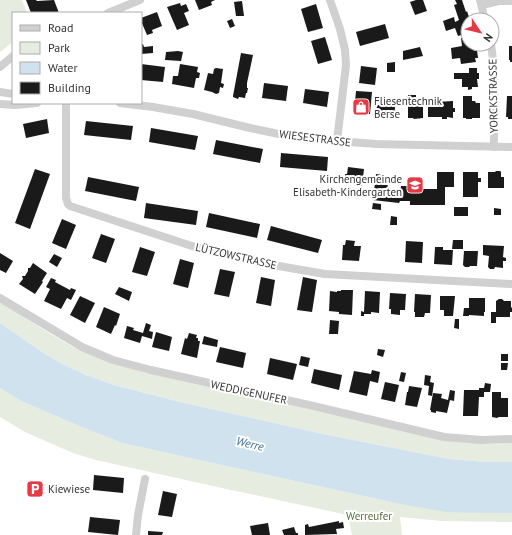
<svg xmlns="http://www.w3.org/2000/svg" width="512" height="535" font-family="'PT Sans',sans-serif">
  <rect width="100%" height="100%" fill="#fff"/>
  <g fill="#e6ecdf">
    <path d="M0,0H22L27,13H13V42L0,52Z"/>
    <path d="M0,301L41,328L73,347L97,357L152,373L355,420L484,444L512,443V462H486L449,459L323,434L180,402L114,385L86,375L64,365L45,354L0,323Z"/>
    <path d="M0,388L21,401L79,426L122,443L400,504L481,513H512V522L442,521L400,517L402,535H352L348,515L222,488L96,460L73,453L25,432L0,417Z"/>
  </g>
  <path fill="#cfe2ee" d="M0,323L45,354L64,365L86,375L114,385L180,402L323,434L449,459L486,462H512V513H481L447,512L400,504L122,443L79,426L21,401L0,388Z"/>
  <g fill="#1a1a1a">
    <path d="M26,0H36L37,1L54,0L59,13H31Z"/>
    <path d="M195,0H215L211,2L212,5L199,10Z"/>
    <path d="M416,0H423L427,11L415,15L410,2Z"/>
    <path d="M455,0H462L466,12L467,11L470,20H468V33L458,36L455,28L446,31L443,21L454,17L455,22L459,20L454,5L457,4Z"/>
    <path d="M242,1L244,16H236L234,2Z"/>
    <path d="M180,3L181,6L186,4L189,11L184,13L189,25L177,30L167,7Z"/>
    <path d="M316,4L323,28L308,32L301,9Z"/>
    <path d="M157,12L162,26L152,30L153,33L147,35L141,21V18Z"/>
    <path d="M232,19L235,26L230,28L227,21Z"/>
    <path d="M385,24L389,38L360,46L356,32Z"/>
    <path d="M325,37L332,60L318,64L311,41Z"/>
    <path d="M468,37V44L473,45L474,51L477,50L478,58H475L476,62L461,64L460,58L452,59L451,48L462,46L461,38Z"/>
    <path d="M143,44L144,47L153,46V53L141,54V45Z"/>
    <path d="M509,46H512V62H510V60H509Z"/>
    <path d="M420,47L423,56L403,60V51Z"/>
    <path d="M178,51L183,52L181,61L165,60L166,52Z"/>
    <path d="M241,53L253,55L247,83V88H248L247,93H246L245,98L239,97L238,99L233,97V96Z"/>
    <path d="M395,62V72H387V63Z"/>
    <path d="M141,64L165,67L163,82L141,80Z"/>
    <path d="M180,64L198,67L197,72L200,73L199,78H196L194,88L172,84L173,76H178Z"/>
    <path d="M361,66L377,68L375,85L359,83Z"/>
    <path d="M216,68L223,69L221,83L224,84L223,88L220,87L219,93L216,94L212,92L204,90L208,73L213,74L214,69Z"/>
    <path d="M469,68H477V73H479V79H477L478,87H472V89L468,90V87H462V79H454V73H469Z"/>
    <path d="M264,83L288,86L286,101L262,98Z"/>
    <path d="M305,89L329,92L327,107L303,103Z"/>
    <path d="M356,91L372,92L370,114L354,113Z"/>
    <path d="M408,95H416V100H423V118L414,119L413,118H408V106H407Z"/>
    <path d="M463,96H472V101H475L476,103H480V118H472V119H466V118H463Z"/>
    <path d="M507,96H512V119H508V117H506Z"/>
    <path d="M383,99L396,100L394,116H382L383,115L376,114L377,105H382Z"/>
    <path d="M453,101V108H455V112H453V118L447,117V119H442V117H428V107H436V102Z"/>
    <path d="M47,119L49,133L26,138L23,124Z"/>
    <path d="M86,121L133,126L131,140L84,135Z"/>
    <path d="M151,128L198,136L195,150L149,142Z"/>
    <path d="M216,140L263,149L260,163L213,154Z"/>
    <path d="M281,153L328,157L327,171L280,167Z"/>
    <path d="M348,167L364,169L362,186L346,184V181H345V174H347Z"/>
    <path d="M35,169L50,174L30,229L15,223Z"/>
    <path d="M496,171H500L501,172V177H504V188H488V172H495Z"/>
    <path d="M437,172H454V187H445V205H410V201H400L399,203L373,200L376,174L389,176L387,191L400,192L401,186H410V189H437Z"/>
    <path d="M463,172H478V178H481V182H478V197H463Z"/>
    <path d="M88,177L139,187L136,201L85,191Z"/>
    <path d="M146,203L198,211L196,225L144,218Z"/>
    <path d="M373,203L381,204V210L372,209Z"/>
    <rect x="454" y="207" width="14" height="9"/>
    <path d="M494,208L501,209V215H494Z"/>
    <path d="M209,213L260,224L257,238L206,227Z"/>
    <path d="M391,216L397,217V225H390Z"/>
    <path d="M62,219L76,225L66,249L52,243Z"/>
    <path d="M271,226L322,240L318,253L267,240Z"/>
    <path d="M101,234L115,239L106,263L92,258Z"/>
    <path d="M346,240L355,241L354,246H361L359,261L342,260L343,245H345Z"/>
    <path d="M453,240H463V249H452Z"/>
    <path d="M406,241L423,242L422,263L405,262Z"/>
    <path d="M483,245L504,246L503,257L506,258V261H503V268L495,267L494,269H490L488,267L489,256L483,255Z"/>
    <path d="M140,247L155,252L147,276L132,272Z"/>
    <path d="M435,247H443V250H453L452,265L434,264Z"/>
    <path d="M464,251H478L477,266H470L469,267H465L463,265Z"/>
    <path d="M0,253L13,261L6,273L0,270Z"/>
    <path d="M54,254L62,258L57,267L49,262Z"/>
    <path d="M180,259L194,263L188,288L173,284Z"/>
    <path d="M33,263L47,273L42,281L43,282L35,294L19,284L23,279L22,276H25L28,271V268H30Z"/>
    <path d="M220,269L235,272L229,297L214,294Z"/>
    <path d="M261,277L275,280L271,306L256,303Z"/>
    <path d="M303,277L317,280L312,312L297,310Z"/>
    <path d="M51,278L56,280L55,282L70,290L71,288L76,290L71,300L67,298L61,309L44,301L50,289L46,287Z"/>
    <path d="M119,287L132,292L129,301L115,294Z"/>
    <path d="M341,290H353L352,315L339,314V312L329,311L330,291L337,292V291H341Z"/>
    <path d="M365,291L380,292L379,313L371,312V314H364V316H361V311L364,312Z"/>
    <path d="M390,293L406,294L405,310H400V315L391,314V309H389Z"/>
    <path d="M415,294L431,295L430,313H425L424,317H415V312H414Z"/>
    <path d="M80,296L95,303L85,323L70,315Z"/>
    <path d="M440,296H455L453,316H444V310H440Z"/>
    <path d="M469,298H485V312H484V316L469,315V316H463L464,308H469Z"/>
    <path d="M499,299H502L504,301H511V307L512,308V312H510V317H496V323H491V312H496V301Z"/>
    <path d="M104,307L120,314L116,326L115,325L111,334L96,327Z"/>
    <path d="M455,319H459V329L454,328Z"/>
    <path d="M330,320L339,321L338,334H329Z"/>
    <path d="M146,323L151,325L149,331L153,332L152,339L142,336L140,343L124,338L127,326L134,328L133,330L143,333Z"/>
    <path d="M156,332L172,337L169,351L152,347Z"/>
    <path d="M189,333L197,335L196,338H198V341H200L197,358L181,354L185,338L187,339Z"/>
    <path d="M204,336L218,340L217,347L202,344Z"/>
    <path d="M220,347L246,353L243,368L216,362Z"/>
    <path d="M378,349L385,350L383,357L377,355Z"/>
    <rect x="501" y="354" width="7" height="7"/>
    <path d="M301,356L310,358L308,367L299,365Z"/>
    <path d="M270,358L297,364L293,380L267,374Z"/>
    <path d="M501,363H508L507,370H501Z"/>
    <path d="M314,369L342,375L339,390L311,383Z"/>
    <path d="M372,370L380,372L378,383L370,381L367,396L349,392L354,371L371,374Z"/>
    <path d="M401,372L406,373L404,382L399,381Z"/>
    <path d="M425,375L431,376L430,382L434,383L432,396L428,395L429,386L424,385Z"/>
    <path d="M385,382L399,385L395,402L381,399Z"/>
    <path d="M485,383L491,384L490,392H484V397H479L478,416H463V415L464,390H479V388H484Z"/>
    <path d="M409,386L422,388L417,407L405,405L407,392H408Z"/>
    <path d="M450,390L455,391L454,401L450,400L447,413L436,411V413L431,412V410H430L433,393L442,394L441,398L448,400Z"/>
    <path d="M492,392H501V398H508V417H499L497,418L492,417Z"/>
    <path d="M94,475L124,478L123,493L93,490Z"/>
    <path d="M163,491L177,494L172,517L158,515Z"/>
    <path d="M90,517L120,520L118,535L88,532Z"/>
    <path d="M339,521V523L343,522L344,528L336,529L337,534L305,535V525L308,524L309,527Z"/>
    <path d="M268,523L270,535H252L250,526Z"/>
    <path d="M294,527L296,533H298V535H284L282,530Z"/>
    <path d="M148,531L163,532L162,535H148Z"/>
  </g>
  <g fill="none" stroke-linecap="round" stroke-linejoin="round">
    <g stroke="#d0d0d0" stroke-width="8">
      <path d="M330,0L340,29L345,50L346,65L337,141"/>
      <path d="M480,0L485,20"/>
      <path d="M482,5L499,1H512"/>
      <path d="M108,13L140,0"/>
      <path d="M491,44C496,78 494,113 494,147"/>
      <path d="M0,67L13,56"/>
      <path d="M0,92L13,94"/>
      <path d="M66,103V198L68,204L70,206L195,247L267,264L325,274L512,284"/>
      <path d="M120,103L153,107L193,114L250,128L279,134L337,141L376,144L512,147"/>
      <path d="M0,104L15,105L37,103"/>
      <path d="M0,298L82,347L113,360L151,370L309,405L444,437L482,440L512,439"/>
      <path d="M136,535L138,515L145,479"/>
    </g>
  </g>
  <defs>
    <g id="shop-square" transform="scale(0.9)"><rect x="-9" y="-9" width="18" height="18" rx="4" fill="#e63946" stroke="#fff"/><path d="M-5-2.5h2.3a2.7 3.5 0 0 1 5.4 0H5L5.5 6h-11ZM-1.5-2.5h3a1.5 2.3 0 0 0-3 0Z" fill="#fff"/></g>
    <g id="school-square" transform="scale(0.9)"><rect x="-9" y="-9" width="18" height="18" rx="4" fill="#e63946" stroke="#fff"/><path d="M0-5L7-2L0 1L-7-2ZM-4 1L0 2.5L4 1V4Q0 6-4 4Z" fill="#fff"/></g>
    <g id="parking-square" transform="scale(0.9)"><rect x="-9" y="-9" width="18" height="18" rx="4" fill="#e63946" stroke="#fff"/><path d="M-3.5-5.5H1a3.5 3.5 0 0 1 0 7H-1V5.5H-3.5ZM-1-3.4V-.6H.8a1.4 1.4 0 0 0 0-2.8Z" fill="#fff"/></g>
  </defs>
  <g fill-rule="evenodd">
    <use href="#shop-square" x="361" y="107"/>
    <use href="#school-square" x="415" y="185"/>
    <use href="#parking-square" x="35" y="489"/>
  </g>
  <g text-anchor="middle" stroke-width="4" stroke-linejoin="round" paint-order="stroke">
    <g font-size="11" fill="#333" stroke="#fff">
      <text transform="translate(493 96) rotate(-91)" y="4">YORCKSTRASSE</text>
      <text transform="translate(315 138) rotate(7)" y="4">WIESESTRASSE</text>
      <text transform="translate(236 256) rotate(13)" y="4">LÜTZOWSTRASSE</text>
      <text transform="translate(249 392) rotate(12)" y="4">WEDDIGENUFER</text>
    </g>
    <g font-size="11" fill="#333" stroke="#fff" text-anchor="start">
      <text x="374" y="105">Fliesentechnik<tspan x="374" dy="13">Berse</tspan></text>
      <text x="402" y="183" text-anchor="end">Kirchengemeinde<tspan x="402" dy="13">Elisabeth-Kindergarten</tspan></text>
      <text x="48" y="493">Kiewiese</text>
    </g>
    <g font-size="11" fill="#56703f" stroke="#fff">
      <text x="369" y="520">Werreufer</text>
    </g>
    <g font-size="12" font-style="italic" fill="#3f7597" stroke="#fff">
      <text transform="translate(250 444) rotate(13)" y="4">Werre</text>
    </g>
  </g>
  <rect x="12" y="12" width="130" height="92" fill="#ffffff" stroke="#adadad"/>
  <rect x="20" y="25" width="20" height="6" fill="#d0d0d0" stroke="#adadad"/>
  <text x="48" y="32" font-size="12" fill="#333333">Road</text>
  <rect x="20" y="42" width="20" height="12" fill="#e6ecdf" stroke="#adadad"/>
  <text x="48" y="52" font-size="12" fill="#333333">Park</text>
  <rect x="20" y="62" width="20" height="12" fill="#cfe2ee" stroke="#adadad"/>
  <text x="48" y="72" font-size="12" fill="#333333">Water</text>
  <rect x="20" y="82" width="20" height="12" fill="#1a1a1a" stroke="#adadad"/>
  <text x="48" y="92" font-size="12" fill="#333333">Building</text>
  <g transform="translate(480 32) rotate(125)"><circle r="19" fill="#ffffff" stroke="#adadad"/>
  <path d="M0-3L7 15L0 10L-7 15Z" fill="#e63946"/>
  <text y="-6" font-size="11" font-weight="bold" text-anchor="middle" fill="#333333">N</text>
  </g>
</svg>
